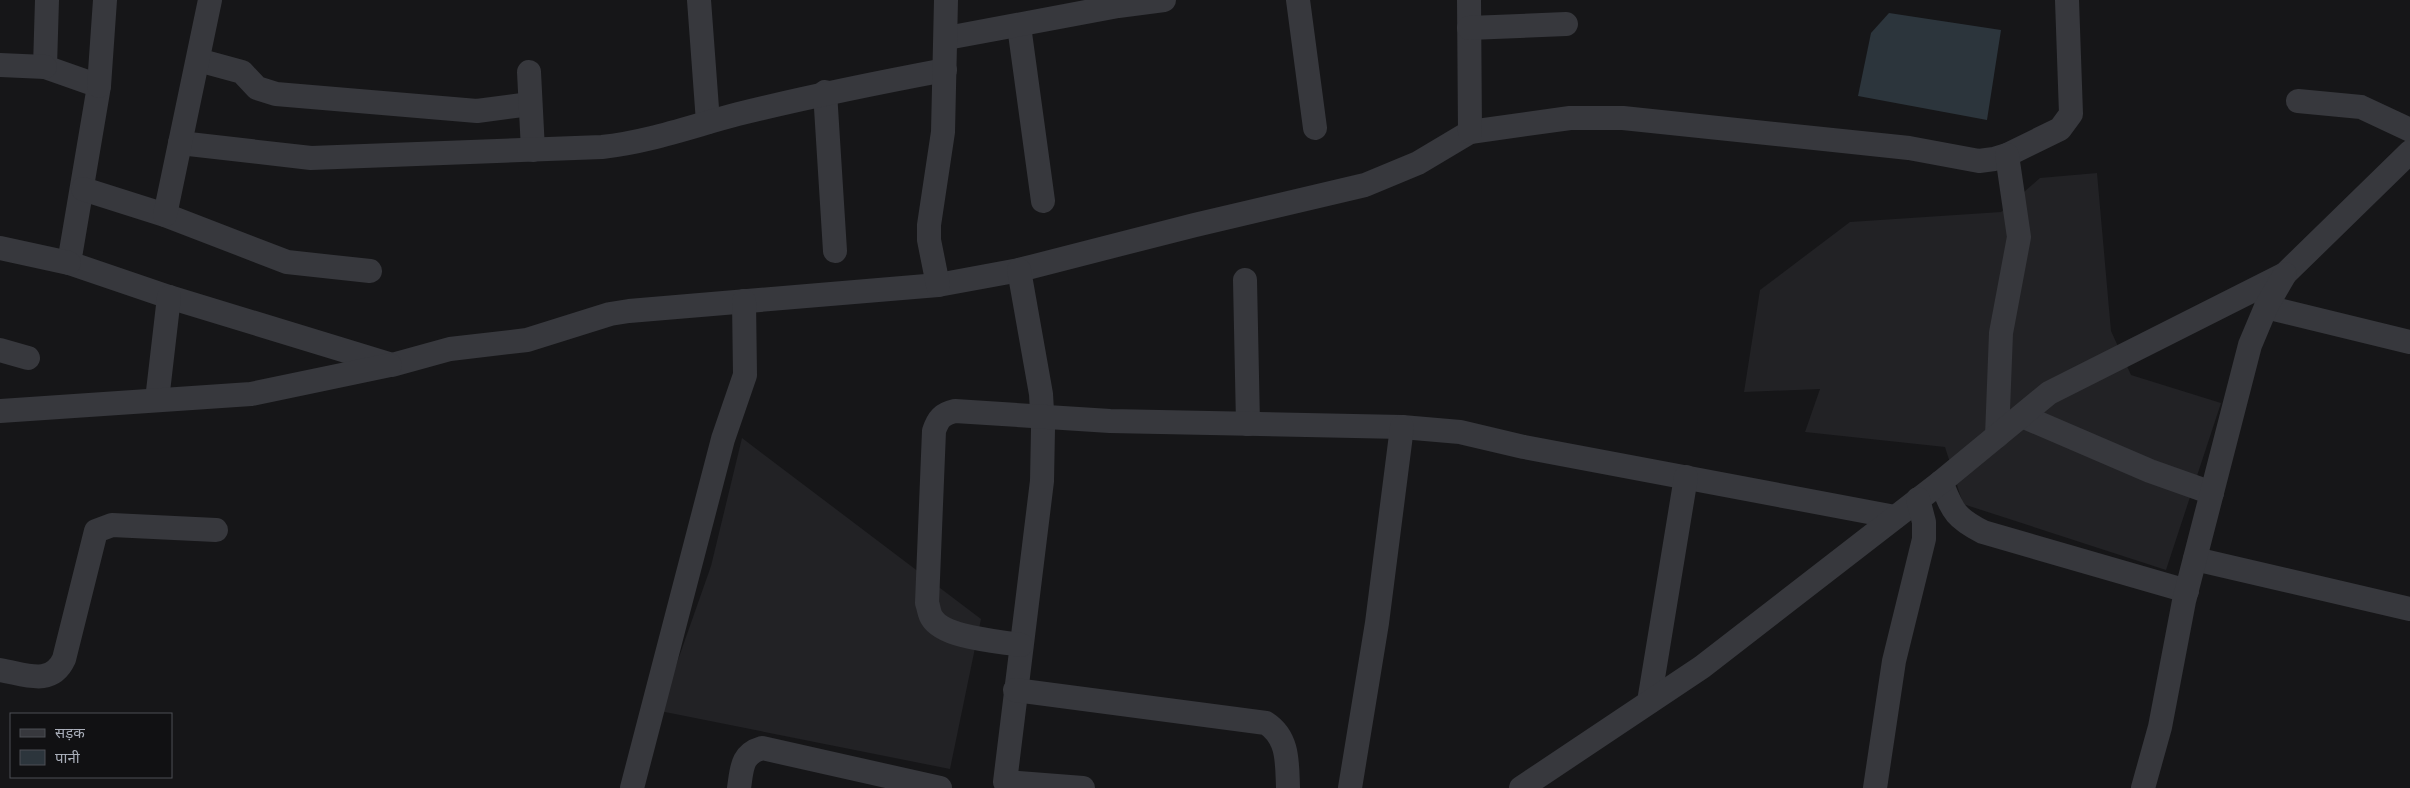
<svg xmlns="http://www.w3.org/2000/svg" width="2410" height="788" font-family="Raleway,'Noto Sans Devanagari',sans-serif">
  <rect width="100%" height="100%" fill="#161618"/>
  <g fill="#222225">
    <path d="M2097,173L2111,331L2131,375L2221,403L2166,570L1963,504L1945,447L1805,432L1820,389L1744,392L1760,290L1850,222L2001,212L2040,178Z"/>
    <path d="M742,438L981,619L950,769L660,711L711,566Z"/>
  </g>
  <path fill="#2c353c" d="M1889,13L2001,30L1987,120L1858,96L1871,33Z"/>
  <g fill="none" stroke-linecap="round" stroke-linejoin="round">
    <g stroke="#37383d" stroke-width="24">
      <path d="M47,0L45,67L99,86L69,263L169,297L392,365L450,349L527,340L610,314L629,311L938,285L1019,270L1195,225L1365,185L1418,163L1470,132L1570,118H1623L1909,148L1979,161L1994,159L2007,155L2060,129L2071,114L2067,0"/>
      <path d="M699,0L708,122"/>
      <path d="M1298,0L1315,128"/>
      <path d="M1469,0L1470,132"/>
      <path d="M1019,26L1043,201"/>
      <path d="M1469,28L1566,24"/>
      <path d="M947,38L1118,6L1164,0"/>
      <path d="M198,60L242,72L257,88L276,94L477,111L530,104"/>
      <path d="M0,65L45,67"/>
      <path d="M529,72L533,150"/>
      <path d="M99,86L105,0"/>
      <path d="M825,92L835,251"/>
      <path d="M2298,101L2361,107L2410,130"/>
      <path d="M180,143L311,158L602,147C649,142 692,126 738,114C807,97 876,83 945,70"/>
      <path d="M83,189L165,215L287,262L370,271"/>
      <path d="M165,215L210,0"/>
      <path d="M0,248L69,263"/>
      <path d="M1019,270L1041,394L1043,429L1042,481L1005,782L1083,788"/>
      <path d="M1245,280L1248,424"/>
      <path d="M938,285L929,240V225L943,132L946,0"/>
      <path d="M2266,307L2410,342"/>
      <path d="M0,350L28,358"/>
      <path d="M157,400L169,297"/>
      <path d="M0,411L251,394L390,365"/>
      <path d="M2022,416L2150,471L2212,493"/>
      <path d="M1997,436L2001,333L2019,237L2007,155"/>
      <path d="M1941,482C1953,511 1954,517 1983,532L2187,591"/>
      <path d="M2195,559L2410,609"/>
      <path d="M1021,645C998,641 944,638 932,618C929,614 929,608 927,603L934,431C938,419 942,414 955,411L1110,421L1402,427L1460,432L1524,447L1895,517"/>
      <path d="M0,670C25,674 51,687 64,659L96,531L112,525L216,530"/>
      <path d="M1015,690L1266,723C1289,738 1287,763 1288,788"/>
      <path d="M1649,702L1686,477"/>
      <path d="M632,788L723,439L745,375L744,301"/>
      <path d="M739,788C742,769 741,754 762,748L940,788"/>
      <path d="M1350,788L1377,623L1402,427"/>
      <path d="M1521,788L1702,667L1941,482L2049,393L2285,274L2410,152"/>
      <path d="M1875,788L1894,661L1924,539V522L1918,499"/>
      <path d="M2143,788L2160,727L2184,601L2250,345L2266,307L2285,274"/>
    </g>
  </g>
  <rect x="10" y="713" width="162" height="65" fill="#111113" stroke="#4d4f55"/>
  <rect x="20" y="729" width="25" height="8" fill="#37383d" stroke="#4d4f55"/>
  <text x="55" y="738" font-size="15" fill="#a8adb8">सड़क</text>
  <rect x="20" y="750" width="25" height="15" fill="#2c353c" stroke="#4d4f55"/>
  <text x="55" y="763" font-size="15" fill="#a8adb8">पानी</text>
</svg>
